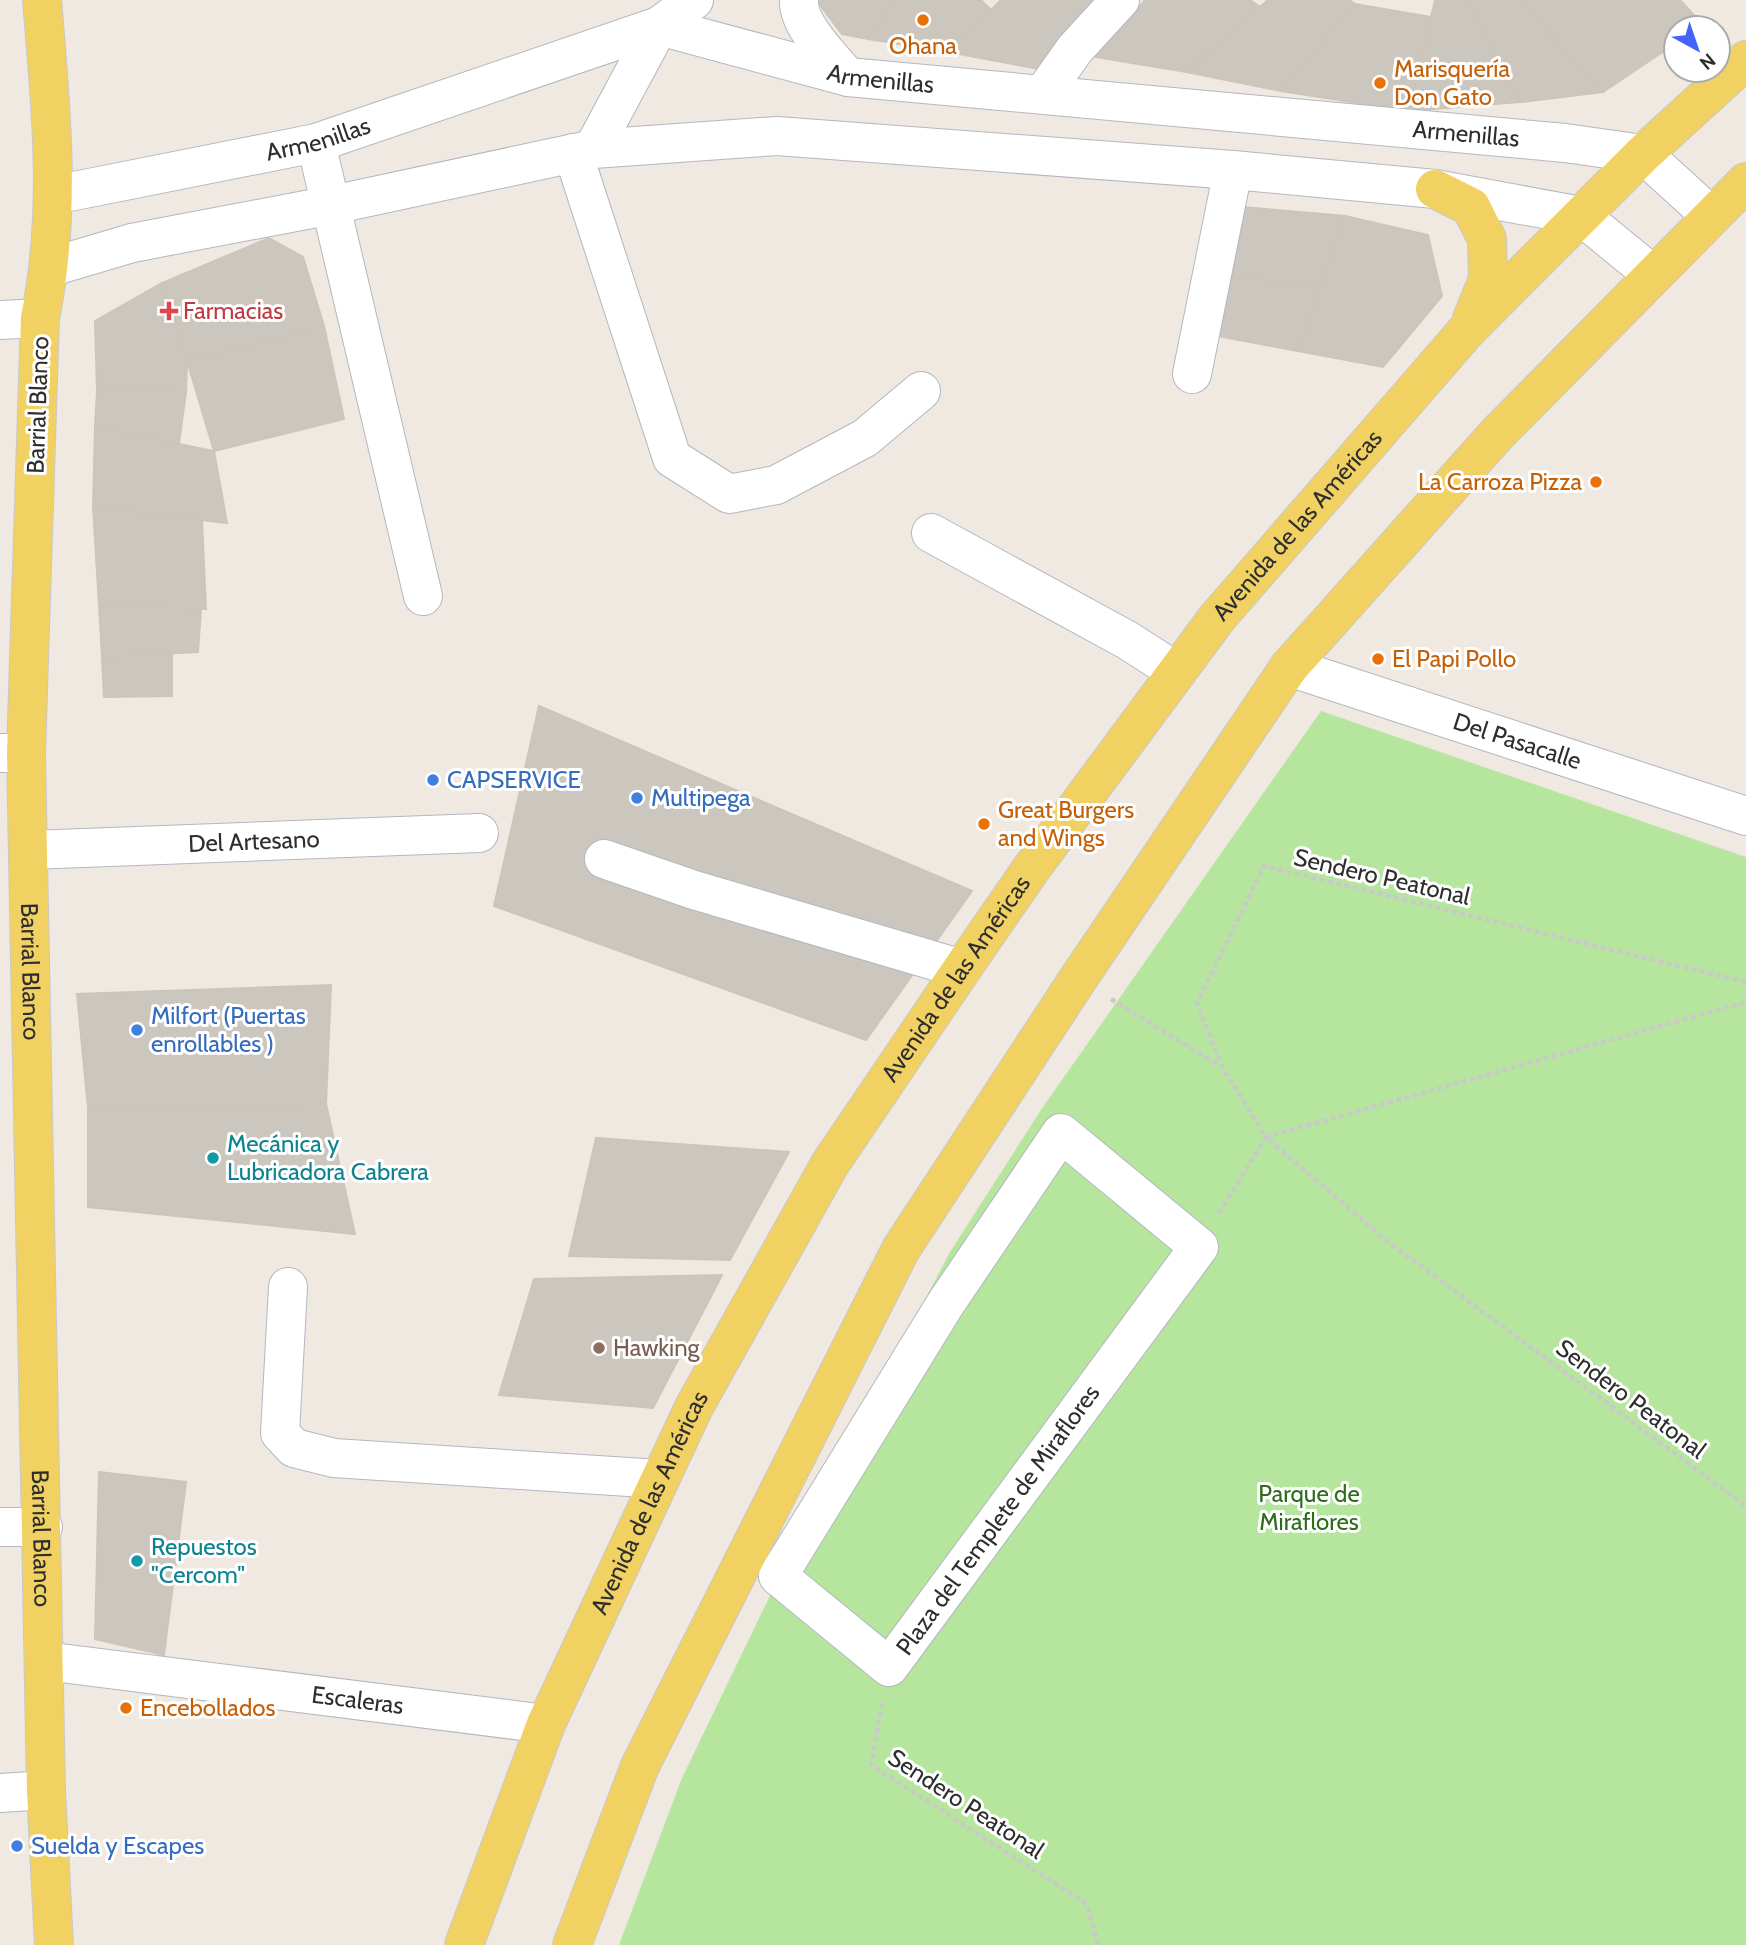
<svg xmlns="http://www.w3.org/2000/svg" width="1746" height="1945" font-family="Cabin,sans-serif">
  <rect width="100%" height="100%" fill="#efe9e1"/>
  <path fill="#b6e59e" d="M1321,711L1746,857V1945H619L682,1778L779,1577L950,1252L1043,1107Z"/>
  <g fill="#cbc7bf" stroke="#cbc5ba" stroke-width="2">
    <path d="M820,0H895L868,39L842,34L820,5Z"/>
    <path d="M895,0H981L991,10L949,52L868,39Z"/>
    <path d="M1001,0H1106L1044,70L949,52Z"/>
    <path d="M1145,0H1250L1260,7L1186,72L1096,57Z"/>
    <path d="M1268,0H1349L1355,4L1281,91L1186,72Z"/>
    <path d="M1435,0H1466L1521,102L1409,111Z"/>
    <path d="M1466,0H1520L1603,92L1521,102Z"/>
    <path d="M1520,0H1680L1703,25L1676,28V43L1603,92Z"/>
    <path d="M1355,4L1431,17L1409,111L1281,91Z"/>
    <path d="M1243,207L1345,216L1320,288L1225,274Z"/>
    <path d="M1345,216L1428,235L1442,296L1383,367L1298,351Z"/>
    <path d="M269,238L303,257L324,326L187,361L162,283Z"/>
    <path d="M1225,274L1320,288L1298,351L1207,334Z"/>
    <path d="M162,283L187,361L186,392L97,391L95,321Z"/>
    <path d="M324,326L344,419L214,451L187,361Z"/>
    <path d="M97,391L186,392L179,443L95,427Z"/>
    <path d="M95,427L214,451L227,523L93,507Z"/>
    <path d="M93,507L202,520L206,609L99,605Z"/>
    <path d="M99,605L201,609L198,652L102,657Z"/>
    <path d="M172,654V696L104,697L102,657Z"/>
    <path d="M539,706L972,891L866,1040L494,906Z"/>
    <path d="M331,985L326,1104L88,1108L77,994Z"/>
    <path d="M326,1104L355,1234L88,1207V1108Z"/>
    <path d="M596,1138L789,1152L730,1260L569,1256Z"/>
    <path d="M722,1275L653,1408L499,1395L534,1279Z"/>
    <path d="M99,1472L186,1482L164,1655L95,1639Z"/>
  </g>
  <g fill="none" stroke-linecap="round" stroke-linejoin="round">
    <g stroke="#b4b7c1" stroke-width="40">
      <g id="minor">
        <path d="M799,0C797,25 832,59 848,77"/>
        <path d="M1043,94L1075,49L1120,0"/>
        <path d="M316,143L423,596"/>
        <path d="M593,149L659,26L694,0"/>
        <path d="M573,153L672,458L729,494L776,485L865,438L921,391"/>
        <path id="s1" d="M54,195L316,143L659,26L848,77L1565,143L1643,154L1710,215"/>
        <path d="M51,267L132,243L332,205L593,149L777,136L1233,170L1435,189L1581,216L1652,274"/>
        <path d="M0,320L40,318"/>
        <path d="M1192,374L1233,170"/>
        <path d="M931,533L1127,640L1177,672"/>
        <path id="s2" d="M1289,667L1746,816"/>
        <path d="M0,753H26"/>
        <path id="s3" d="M30,850L479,833"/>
        <path d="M604,859L694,890L962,969"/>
        <path d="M1061,1133L1199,1247L889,1667L778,1576L946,1303Z"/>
        <path d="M288,1287L280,1433L294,1448L334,1458L660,1479"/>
        <path d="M0,1527H43"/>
        <path id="s4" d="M45,1661L546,1724"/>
        <path d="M0,1793L46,1790"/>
      </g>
    </g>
    <g stroke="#c9c9c9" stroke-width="40">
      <g id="major">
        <path id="s5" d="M42,0C51,107 62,212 40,318L26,753L46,1790L54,1945"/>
        <path d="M1435,189L1471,207L1487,239L1488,279L1472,319"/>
        <path id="s6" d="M464,1945L546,1724L694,1407L830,1164L962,969L1031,869L1217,618L1468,329L1643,154L1746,60"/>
        <path d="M572,1945L640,1766L901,1249L1078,979L1289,667L1497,434L1746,182"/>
      </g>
    </g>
    <g stroke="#c9c9c9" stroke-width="4.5" stroke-dasharray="5 3.5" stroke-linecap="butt">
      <path d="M1746,982L1264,866L1197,1003L1222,1067L1266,1137L1746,1002"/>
      <path d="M1111,999L1220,1066"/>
      <path d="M1219,1213L1266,1137L1387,1241L1746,1506"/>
      <path d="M882,1703L871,1765L1087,1904L1098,1945"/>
    </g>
    <use href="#minor" stroke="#fff" stroke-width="38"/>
    <use href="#major" stroke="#f2d163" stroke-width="38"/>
  </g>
  <g fill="#e8710a" stroke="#fff" stroke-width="2.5">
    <circle cx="923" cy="20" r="7"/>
    <circle cx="1380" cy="83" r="7"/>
    <circle cx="1596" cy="482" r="7"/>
    <circle cx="1378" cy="659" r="7"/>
    <circle cx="984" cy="824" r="7"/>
    <circle cx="126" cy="1708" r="7"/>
  </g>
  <path fill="#e0444e" stroke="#fff" stroke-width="2.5" d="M165.5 300.5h7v7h7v7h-7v7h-7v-7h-7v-7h7z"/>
  <g fill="#3f7fe0" stroke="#fff" stroke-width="2.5">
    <circle cx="433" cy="780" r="7"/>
    <circle cx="637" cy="798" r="7"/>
    <circle cx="137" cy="1030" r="7"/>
    <circle cx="17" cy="1846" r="7"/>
  </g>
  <g fill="#0f9aa8" stroke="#fff" stroke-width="2.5">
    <circle cx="213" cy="1158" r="7"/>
    <circle cx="137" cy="1561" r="7"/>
  </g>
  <circle fill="#8d6e63" stroke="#fff" stroke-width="2.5" cx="599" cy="1348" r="7"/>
  <g text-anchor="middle" stroke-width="6" stroke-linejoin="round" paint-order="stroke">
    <g font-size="24" fill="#c56008" stroke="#fff" text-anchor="start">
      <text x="923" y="54" text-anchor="middle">Ohana</text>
      <text x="1394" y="77">Marisquería<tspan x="1394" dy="28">Don Gato</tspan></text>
      <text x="1582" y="490" text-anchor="end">La Carroza Pizza</text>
      <text x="1392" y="667">El Papi Pollo</text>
      <text x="998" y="818">Great Burgers<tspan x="998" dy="28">and Wings</tspan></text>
      <text x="140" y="1716">Encebollados</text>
    </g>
    <g font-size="24" fill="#2e2e2e" stroke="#fff">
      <text dy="8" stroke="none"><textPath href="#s1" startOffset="858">Armenillas</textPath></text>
      <text dy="8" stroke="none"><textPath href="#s1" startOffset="1446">Armenillas</textPath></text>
      <text dy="8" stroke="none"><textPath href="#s1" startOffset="270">Armenillas</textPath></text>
      <text transform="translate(38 405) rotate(-88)" y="8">Barrial Blanco</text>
      <text dy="8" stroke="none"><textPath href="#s6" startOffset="1656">Avenida de las Américas</textPath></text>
      <text dy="8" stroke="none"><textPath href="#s2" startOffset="240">Del Pasacalle</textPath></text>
      <text dy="8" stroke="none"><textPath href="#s3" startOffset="224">Del Artesano</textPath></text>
      <text transform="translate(1382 877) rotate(13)" y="8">Sendero Peatonal</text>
      <text dy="8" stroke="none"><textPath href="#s5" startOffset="973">Barrial Blanco</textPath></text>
      <text dy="8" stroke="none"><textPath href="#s6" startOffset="1088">Avenida de las Américas</textPath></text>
      <text transform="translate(1631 1399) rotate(37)" y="8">Sendero Peatonal</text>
      <text dy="8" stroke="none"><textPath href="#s6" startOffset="480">Avenida de las Américas</textPath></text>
      <text transform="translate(998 1520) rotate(-54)" y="8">Plaza del Templete de Miraflores</text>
      <text dy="8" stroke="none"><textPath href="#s5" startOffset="1540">Barrial Blanco</textPath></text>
      <text dy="8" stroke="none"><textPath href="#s4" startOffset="315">Escaleras</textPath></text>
      <text transform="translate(966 1804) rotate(33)" y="8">Sendero Peatonal</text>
    </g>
    <g font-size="24" fill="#be3a42" stroke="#fff" text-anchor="start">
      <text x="183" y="319">Farmacias</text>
    </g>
    <g font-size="24" fill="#366cbe" stroke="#fff" text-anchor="start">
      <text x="447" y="788">CAPSERVICE</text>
      <text x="651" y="806">Multipega</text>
      <text x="151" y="1024">Milfort (Puertas<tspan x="151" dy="28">enrollables )</tspan></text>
      <text x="31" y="1854">Suelda y Escapes</text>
    </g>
    <g font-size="24" fill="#0d838f" stroke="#fff" text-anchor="start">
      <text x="227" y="1152">Mecánica y<tspan x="227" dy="28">Lubricadora Cabrera</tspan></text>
      <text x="151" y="1555">Repuestos<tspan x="151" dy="28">"Cercom"</tspan></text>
    </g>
    <g font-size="24" fill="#785e54" stroke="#fff" text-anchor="start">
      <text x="613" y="1356">Hawking</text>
    </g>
    <g font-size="24" fill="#2c6e1b" stroke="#fff">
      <text x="1309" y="1502">Parque de<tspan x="1309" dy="28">Miraflores</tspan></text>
    </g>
  </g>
  <g transform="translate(1697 49) rotate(140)"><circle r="33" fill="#ffffff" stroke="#ababab" stroke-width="2"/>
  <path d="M0-5L12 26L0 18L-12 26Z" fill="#4264fb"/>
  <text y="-10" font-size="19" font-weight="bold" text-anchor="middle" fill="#2e2e2e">N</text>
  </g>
</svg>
